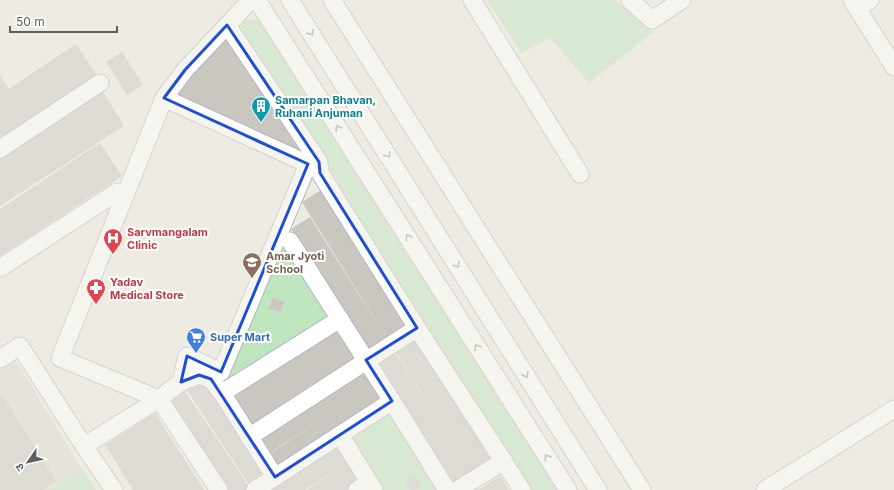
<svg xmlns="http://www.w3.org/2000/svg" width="894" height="490" font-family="Inter,'Noto Sans Devanagari',sans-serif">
  <rect width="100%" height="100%" fill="#edebe2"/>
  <path fill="#dddad0" d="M15,360L82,469L49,490H0V369Z"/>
  <g fill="#bee5be">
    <path d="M487,0H615L653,32L589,83L550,38L521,53Z"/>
    <path d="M246,20H261L561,490H530L236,27Z"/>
    <path d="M283,241L330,319L230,385L225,380Z"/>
    <path d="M389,411L439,490H381L348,437Z"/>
    <path d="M82,469L96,490H49Z"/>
  </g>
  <g fill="#cac7c1">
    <path d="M223,39L229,41L301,152L176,95L218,42Z"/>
    <path d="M76,44L97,75L0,141V95Z"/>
    <path d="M122,52L143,85L127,95L106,62Z"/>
    <path d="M0,75L9,89L0,95Z"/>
    <path d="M102,90L124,126L0,206V156Z"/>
    <path d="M100,143L122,176L0,256V209Z"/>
    <path d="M321,190L408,330L389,342L302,202Z"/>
    <path d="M310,217L389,342L370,354L291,229Z"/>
    <path d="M273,298L284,302L280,312L269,308Z"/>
    <path d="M337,327L359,359L253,429L243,413L292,381L243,413L232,396Z"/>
    <path d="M414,337L493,463L455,487L375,361L393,349L439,421L394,349Z"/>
    <path d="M361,369L383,402L279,472L268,455L346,403L267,455L256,438Z"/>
    <path d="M202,378L268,476L251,487L186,389Z"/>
    <path d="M184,390L250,488L247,490H226L167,402Z"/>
    <path d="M3,396L56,481L42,490H0V398Z"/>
    <path d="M155,413L204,490H133L112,456L105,445Z"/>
    <path d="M336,441L350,461L305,490H262Z"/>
    <path d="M350,461L362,479L346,490H307Z"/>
    <path d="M415,475L422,486L415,490H411L405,481Z"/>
    <path d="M500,476L509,490H478Z"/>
  </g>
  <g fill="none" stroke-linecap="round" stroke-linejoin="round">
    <g stroke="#b4b7bc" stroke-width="19">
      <g id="minor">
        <path d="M257,0L568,490"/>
        <path d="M290,0L598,490"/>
        <path d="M332,0L642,490"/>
        <path d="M472,0L580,174"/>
        <path d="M630,0L652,20L682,0"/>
        <path d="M852,0L894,67"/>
        <path d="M857,8L870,0"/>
        <path d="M227,25L319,162L320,173L417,328L522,490"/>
        <path d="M164,98L308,164L221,372L187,356L181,382"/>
        <path d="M0,149L100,83"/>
        <path d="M290,241L392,401L447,490"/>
        <path d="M0,268L117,192"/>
        <path d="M0,359L20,346L84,446L114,490"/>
        <path d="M222,393L340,319"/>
        <path d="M340,435L374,490"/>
        <path d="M249,437L417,328"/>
        <path d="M84,446L159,399L181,382L199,375L211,379L222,393L275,477"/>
        <path d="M219,490L159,399L60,358L164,98L185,70L251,0"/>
        <path d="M255,490L392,401"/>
        <path d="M357,490L369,482"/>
        <path d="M457,490L504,461"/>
        <path d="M765,490L894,409"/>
      </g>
    </g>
    <use href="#minor" stroke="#fff" stroke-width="17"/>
  </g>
  <defs><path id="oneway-chevron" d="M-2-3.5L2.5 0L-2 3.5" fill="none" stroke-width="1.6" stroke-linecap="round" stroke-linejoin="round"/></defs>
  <g stroke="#9c9ea1">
    <use href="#oneway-chevron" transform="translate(311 33) rotate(58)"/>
    <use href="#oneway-chevron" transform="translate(338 128) rotate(-122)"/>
    <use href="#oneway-chevron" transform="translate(388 155) rotate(58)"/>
    <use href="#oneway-chevron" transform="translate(408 237) rotate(-122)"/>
    <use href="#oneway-chevron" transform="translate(457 265) rotate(58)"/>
    <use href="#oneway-chevron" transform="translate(477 347) rotate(-122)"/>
    <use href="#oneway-chevron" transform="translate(526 375) rotate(58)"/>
    <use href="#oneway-chevron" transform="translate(547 457) rotate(-122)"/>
  </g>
  <path d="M0 0H894V490H0ZM227,25L319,162L320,173L417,328L366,360L392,401L275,477L211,379L199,375L181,382L187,356L221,372L308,164L164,98L185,70Z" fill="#edebe2" fill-opacity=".55" fill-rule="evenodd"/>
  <path fill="none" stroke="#1d4ed8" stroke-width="3" stroke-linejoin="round" d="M227,25L319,162L320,173L417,328L366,360L392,401L275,477L211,379L199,375L181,382L187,356L221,372L308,164L164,98L185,70Z"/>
  <defs>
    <g id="building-pin" transform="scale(1)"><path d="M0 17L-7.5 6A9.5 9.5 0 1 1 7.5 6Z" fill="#0f9aa8" stroke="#fff"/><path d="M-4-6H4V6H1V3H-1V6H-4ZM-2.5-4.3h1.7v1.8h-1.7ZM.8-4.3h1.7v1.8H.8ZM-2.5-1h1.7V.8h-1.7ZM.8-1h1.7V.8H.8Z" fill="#fff"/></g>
    <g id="hospital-pin" transform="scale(1)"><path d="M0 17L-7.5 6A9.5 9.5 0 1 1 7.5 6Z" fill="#e0444e" stroke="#fff"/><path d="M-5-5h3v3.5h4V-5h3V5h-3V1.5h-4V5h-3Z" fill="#fff"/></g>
    <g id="school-pin" transform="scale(1)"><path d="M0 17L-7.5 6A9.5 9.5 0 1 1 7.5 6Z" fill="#8d6e63" stroke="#fff"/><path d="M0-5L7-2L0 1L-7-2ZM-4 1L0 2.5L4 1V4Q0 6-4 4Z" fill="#fff"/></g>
    <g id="pharmacy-pin" transform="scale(1)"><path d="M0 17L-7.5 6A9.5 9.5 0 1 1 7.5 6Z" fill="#e0444e" stroke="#fff"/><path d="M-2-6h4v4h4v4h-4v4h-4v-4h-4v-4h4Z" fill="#fff"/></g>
    <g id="supermarket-pin" transform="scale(1)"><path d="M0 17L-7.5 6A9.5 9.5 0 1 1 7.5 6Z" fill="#3f7fe0" stroke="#fff"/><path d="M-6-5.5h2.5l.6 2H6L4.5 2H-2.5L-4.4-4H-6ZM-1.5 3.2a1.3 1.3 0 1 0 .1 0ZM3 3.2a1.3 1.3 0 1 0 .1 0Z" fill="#fff"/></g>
  </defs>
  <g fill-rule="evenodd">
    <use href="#building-pin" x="261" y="106"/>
    <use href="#hospital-pin" x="113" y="238"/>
    <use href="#school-pin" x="252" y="262"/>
    <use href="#pharmacy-pin" x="96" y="288"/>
    <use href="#supermarket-pin" x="196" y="337"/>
  </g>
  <g text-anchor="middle" stroke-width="4" stroke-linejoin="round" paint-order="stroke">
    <g font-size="11" font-weight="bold" fill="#0d838f" stroke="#fff" text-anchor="start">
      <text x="275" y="104">Samarpan Bhavan,<tspan x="275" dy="13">Ruhani Anjuman</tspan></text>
    </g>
    <g font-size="11" font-weight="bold" fill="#be3a42" stroke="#fff" text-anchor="start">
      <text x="127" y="236">Sarvmangalam<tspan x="127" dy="13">Clinic</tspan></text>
      <text x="110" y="286">Yadav<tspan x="110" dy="13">Medical Store</tspan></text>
    </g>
    <g font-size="11" font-weight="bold" fill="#785e54" stroke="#fff" text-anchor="start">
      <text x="266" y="260">Amar Jyoti<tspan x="266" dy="13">School</tspan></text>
    </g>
    <g font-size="11" font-weight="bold" fill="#366cbe" stroke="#fff" text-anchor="start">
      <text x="210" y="341">Super Mart</text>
    </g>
  </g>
  <g transform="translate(28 462) rotate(236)" stroke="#ffffff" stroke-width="3" paint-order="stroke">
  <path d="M0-3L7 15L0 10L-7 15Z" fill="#5a5e62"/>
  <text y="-6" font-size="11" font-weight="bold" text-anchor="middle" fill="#5a5e62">उ</text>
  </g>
  <path d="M10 26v6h107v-6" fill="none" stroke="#5a5e62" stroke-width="2"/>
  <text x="16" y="26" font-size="12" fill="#5a5e62" stroke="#ffffff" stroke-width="3" paint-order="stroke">50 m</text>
</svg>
